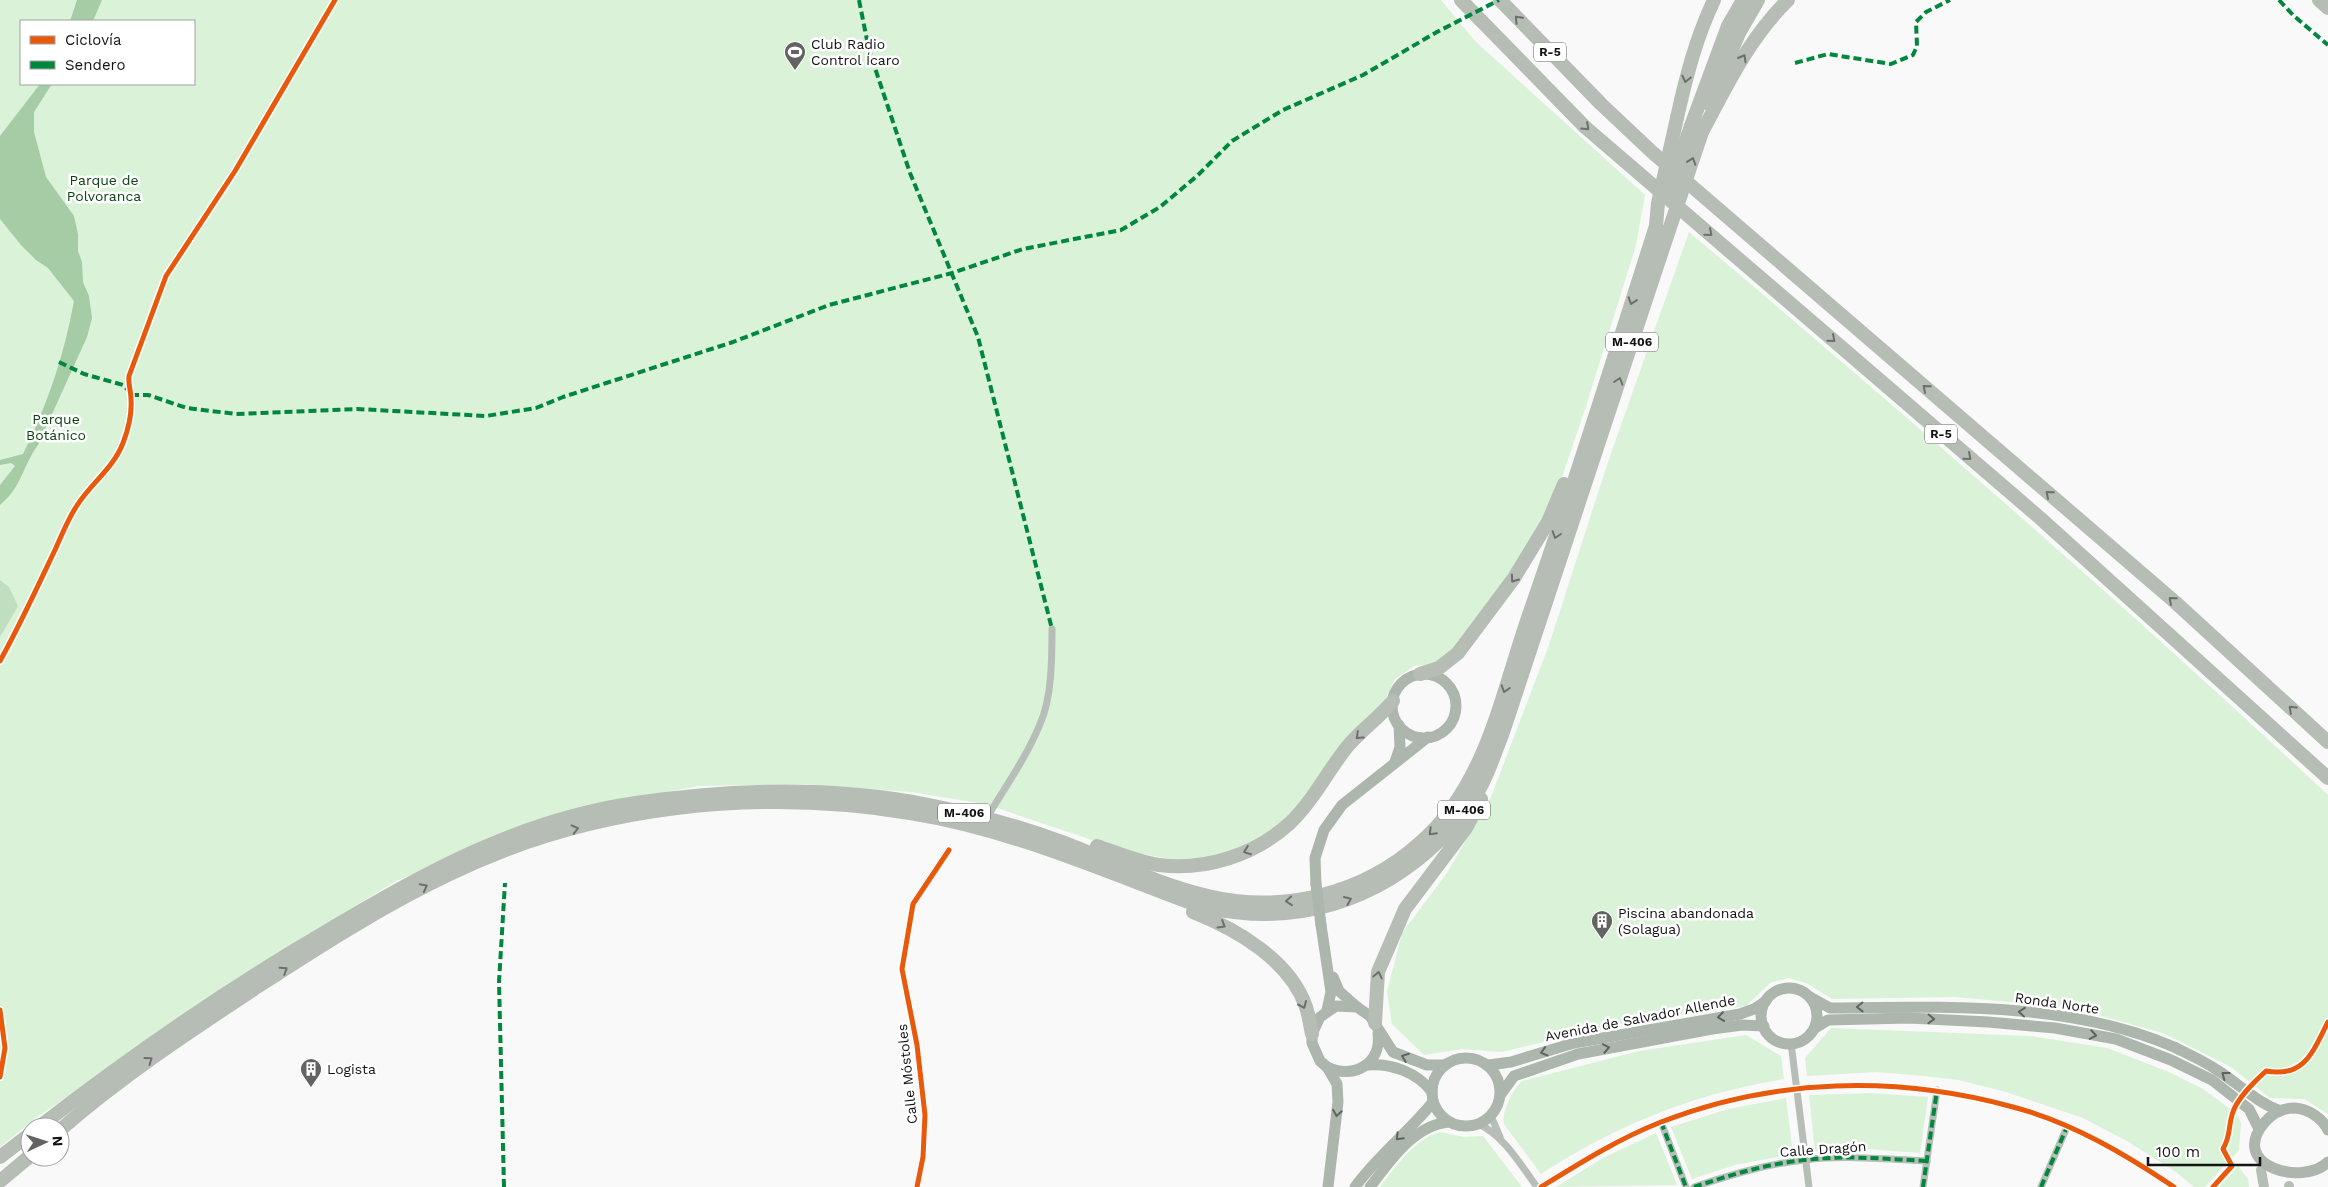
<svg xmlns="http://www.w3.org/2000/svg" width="2328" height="1187" font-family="'Work Sans',sans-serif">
  <rect width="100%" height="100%" fill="#f8f9f8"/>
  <g fill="#d9f2d8" fill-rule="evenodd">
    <path d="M0,0H1441L1475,41L1645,195L1636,245L1587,403L1556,495L1535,541L1457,648L1434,664L1414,666L1395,679L1378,714L1296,811L1272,833L1226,855L1185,862L1122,850L985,804L911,792L805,784L699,786L573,809L396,881L301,939L37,1117L0,1147ZM21,21H194V84H21Z"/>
    <path d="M1689,232C1906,415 2120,601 2328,795V1114L2304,1099L2270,1098L2231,1067L2163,1033L2069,1007L1955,997L1832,999L1808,984L1789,978L1770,983L1746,1006L1634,1021L1502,1052L1462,1049L1424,1055L1392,1024L1387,992L1402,933L1447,873L1491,797L1549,645L1608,462Z"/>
    <path d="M1831,1028L2030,1036L2107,1048L2169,1072L2203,1089L2237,1114L2241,1123L2239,1150L2205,1187H2194L2176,1172L2127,1141L2083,1118L2006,1092L1959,1080L1924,1076L1876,1072L1807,1076L1805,1058Z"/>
    <path d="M1746,1035L1781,1056L1784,1079C1695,1093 1616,1125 1541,1174L1504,1124C1501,1113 1513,1089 1522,1081L1639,1051Z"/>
    <path d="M1869,1093L1928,1097L1920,1153L1867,1149L1815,1151L1809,1095Z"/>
    <path d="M1786,1098L1793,1154L1735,1165L1692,1179L1671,1127L1728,1109Z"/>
    <path d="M1440,1132L1464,1137L1483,1136L1522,1187H1380C1395,1168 1415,1138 1440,1132Z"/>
    <path d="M1656,1133L1677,1185L1556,1187L1603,1158Z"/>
    <path d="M2238,1166L2248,1179L2249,1187H2219Z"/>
  </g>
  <path fill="#c0dfc0" d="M0,580L9,587L18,606L0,637Z"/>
  <g fill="#a6cca5">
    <path d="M77,0H102L93,21H70Z"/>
    <path d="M40,84H52L34,112V132L46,177L74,216L78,234V251L82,262L83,282L89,296L92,318L87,337L38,445C23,465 22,487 0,505V485L15,466L11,463L0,465V460L23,454C48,404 64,355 74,301L48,268L36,260L21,245L0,219V136Z"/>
  </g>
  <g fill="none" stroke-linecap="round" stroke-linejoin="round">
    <g stroke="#b7beb7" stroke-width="7">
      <path d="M991,811C1008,783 1028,754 1040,724C1052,698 1052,657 1052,629"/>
      <path d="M1791,1043L1809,1187"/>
      <path d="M1491,1116L1500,1137"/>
      <path d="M1661,1122L1686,1187"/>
      <path d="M1479,1124C1505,1137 1520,1164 1537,1187"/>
      <path d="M917,1187L923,1157L925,1115L917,1045L902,969L913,904L949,850"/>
      <path d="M1541,1187C1580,1163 1618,1139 1661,1122C1774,1078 1896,1075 2013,1107C2071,1122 2125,1154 2174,1187"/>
      <path d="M1694,1187C1730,1175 1766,1164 1805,1160C1845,1155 1887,1159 1927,1161"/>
      <path d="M1923,1187L1937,1090"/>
      <path d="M2041,1187L2067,1127"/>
    </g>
    <g stroke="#b5beb4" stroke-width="10">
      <path d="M2261,1170L2264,1187"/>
      <path d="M2289,1187V1186"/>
    </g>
    <g stroke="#acb6ac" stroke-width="11">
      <circle cx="1424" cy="706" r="32"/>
      <path d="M1395,762L1400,747L1399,725"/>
      <path d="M1316,884L1315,858L1324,830L1342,805L1428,737"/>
      <path d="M1321,925L1331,992L1327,1010"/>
      <path d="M1333,977L1339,991L1357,1007"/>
      <circle cx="1789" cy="1016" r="28"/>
      <path d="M1810,997L1830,1008C1944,1007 2067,1001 2174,1047C2188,1054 2204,1061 2217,1070C2239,1084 2256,1102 2280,1111"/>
      <path d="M1815,1028L1828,1020L1909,1018L1988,1022L2055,1028L2116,1039L2171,1060L2212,1080L2249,1109L2259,1129"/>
      <circle cx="1466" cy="1092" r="34"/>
      <path d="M1367,1065C1391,1063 1417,1072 1432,1092"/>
      <path d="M1489,1065L1511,1062L1574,1043L1740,1014L1754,1009L1766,1001"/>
      <path d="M1327,1067C1353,1080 1382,1064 1378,1033"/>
      <path d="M1501,1094L1514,1076L1578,1054L1712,1029L1742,1025L1764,1026"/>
      <path d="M2328,1130C2322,1118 2309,1109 2294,1108C2282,1108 2272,1114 2265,1122C2227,1166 2303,1187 2328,1162"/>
      <path d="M1328,1187L1338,1102L1337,1084L1327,1067L1320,1061L1312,1043V1034L1320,1017L1336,1006L1357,1007L1370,1016L1393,1052L1427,1065H1444"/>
      <path d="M1355,1187C1378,1155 1409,1132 1433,1102"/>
      <path d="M1370,1187C1390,1161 1414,1125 1449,1122"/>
    </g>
    <g stroke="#b5bdb5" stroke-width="14">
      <path d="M1461,0L1585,127L2040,518L2328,778"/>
      <path d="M1500,0L1601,104L1652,152L2175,602L2328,742"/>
      <path d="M2319,0L2328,8"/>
      <path d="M1709,104L1739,33L1758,0"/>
      <path d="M1677,118C1686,77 1696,38 1714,0"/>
      <path d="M1691,126L1728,26L1743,0"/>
      <path d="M1702,132C1727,85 1750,37 1788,0"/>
      <path d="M1420,674L1439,668L1458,653L1514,578L1548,522L1564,484"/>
      <path d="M1097,846C1117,853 1138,862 1159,865C1205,871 1255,855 1290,823C1313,801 1327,772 1347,747C1361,730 1379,718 1393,701"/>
      <path d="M1193,912C1236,929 1290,960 1306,1007C1309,1016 1310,1025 1312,1034"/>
      <path d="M1375,1023L1378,972L1405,909L1466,828L1481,799"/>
      <path d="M39,1127C131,1056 226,990 327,931C427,872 519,820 636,803C732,789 834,786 929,805C975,814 1021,827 1065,843C1112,861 1159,885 1208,896C1283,914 1364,894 1421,842C1488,783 1502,690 1531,609C1575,483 1615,354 1656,226"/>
      <path d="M60,1130C122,1076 189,1032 257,987C320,946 384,905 452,873C592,805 758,788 910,813C1012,829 1106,872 1202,907C1223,911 1245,914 1266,914C1355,913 1435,864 1480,788C1489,772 1495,752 1502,735L1660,257"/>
      <path d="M0,1157L30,1134"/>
      <path d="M0,1181L30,1156"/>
    </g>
    <path stroke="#acb6ac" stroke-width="11" d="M1316,884L1321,925"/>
    <g stroke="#b5bdb5" stroke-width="14">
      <path d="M1669,189L1691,126"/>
      <path d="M1656,226L1658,203L1677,118"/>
      <path d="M1660,257L1702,132"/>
    </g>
    <g stroke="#00873e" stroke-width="4" stroke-dasharray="8 4" stroke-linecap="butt">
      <path d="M859,0L869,50L910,173L978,337L1052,629"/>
      <path d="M2279,0L2294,16L2328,45"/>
      <path d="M1795,63L1828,54L1891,64L1913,55L1917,46L1916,22L1926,12L1950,0"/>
      <path d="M59,362L84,374L123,385L129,391"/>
      <path d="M131,395H148L187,408L236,414L357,409L486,416L536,408L563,397L733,342L829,305L952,273L1023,249L1121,230L1160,207L1197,176L1232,141L1283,110L1363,75L1437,32L1499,0"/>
      <path d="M1661,1122L1686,1187"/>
      <path d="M504,1187L499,982L505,883"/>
      <path d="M1694,1187C1730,1175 1766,1164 1805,1160C1845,1155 1887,1159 1927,1161"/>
      <path d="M1923,1187L1937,1090"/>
      <path d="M2041,1187L2067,1127"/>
    </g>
    <g stroke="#fff" stroke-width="8">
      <g id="cycleway">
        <path d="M0,661C20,625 37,588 54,552C61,537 67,521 76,507C90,484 113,469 123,443C128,430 132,413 131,399C131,390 128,385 129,376L166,276L235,171L335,0"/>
        <path d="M0,1010L5,1048L0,1077"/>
        <path d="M917,1187L923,1157L925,1115L917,1045L902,969L913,904L949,850"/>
        <path d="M1541,1187C1580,1163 1618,1139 1661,1122C1774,1078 1896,1075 2013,1107C2071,1122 2125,1154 2174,1187"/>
        <path d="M2213,1187L2232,1166L2223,1149C2231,1135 2228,1128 2232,1115C2236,1099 2254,1082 2266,1071C2305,1078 2313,1051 2328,1022"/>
      </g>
    </g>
    <use href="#cycleway" stroke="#e8590c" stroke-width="5"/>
  </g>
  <defs><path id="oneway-chevron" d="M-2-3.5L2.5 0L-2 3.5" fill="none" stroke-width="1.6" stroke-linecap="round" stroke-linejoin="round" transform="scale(1.25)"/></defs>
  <g stroke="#6c706c">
    <use href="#oneway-chevron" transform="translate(1518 19) rotate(-134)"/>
    <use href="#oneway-chevron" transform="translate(1743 58) rotate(-60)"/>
    <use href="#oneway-chevron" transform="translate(1686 79) rotate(103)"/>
    <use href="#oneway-chevron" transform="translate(1586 127) rotate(43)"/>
    <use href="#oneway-chevron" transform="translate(1692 161) rotate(-71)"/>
    <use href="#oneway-chevron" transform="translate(1709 233) rotate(41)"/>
    <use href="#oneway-chevron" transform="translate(1632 301) rotate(109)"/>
    <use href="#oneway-chevron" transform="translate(1832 339) rotate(41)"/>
    <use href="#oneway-chevron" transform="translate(1619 381) rotate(-72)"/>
    <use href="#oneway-chevron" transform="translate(1926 388) rotate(-139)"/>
    <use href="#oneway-chevron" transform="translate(1968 457) rotate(41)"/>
    <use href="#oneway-chevron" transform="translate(2049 494) rotate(-139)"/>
    <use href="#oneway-chevron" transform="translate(1556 535) rotate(108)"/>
    <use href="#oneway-chevron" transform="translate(1514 579) rotate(126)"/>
    <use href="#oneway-chevron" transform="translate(2172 600) rotate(-139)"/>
    <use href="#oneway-chevron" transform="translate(1505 689) rotate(108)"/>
    <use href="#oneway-chevron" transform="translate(2292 709) rotate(-137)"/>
    <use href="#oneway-chevron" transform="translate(1359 736) rotate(138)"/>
    <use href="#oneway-chevron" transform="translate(575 829) rotate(-14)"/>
    <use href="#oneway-chevron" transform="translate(1432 832) rotate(135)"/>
    <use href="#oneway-chevron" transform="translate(1247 851) rotate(159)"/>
    <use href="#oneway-chevron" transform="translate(424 887) rotate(-28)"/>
    <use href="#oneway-chevron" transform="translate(1348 900) rotate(-23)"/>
    <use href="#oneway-chevron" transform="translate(1289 901) rotate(175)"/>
    <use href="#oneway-chevron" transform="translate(1222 925) rotate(31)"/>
    <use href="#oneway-chevron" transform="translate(284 970) rotate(-33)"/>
    <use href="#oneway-chevron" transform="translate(1378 975) rotate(-78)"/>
    <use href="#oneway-chevron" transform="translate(1303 1005) rotate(66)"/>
    <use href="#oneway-chevron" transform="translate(149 1060) rotate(-36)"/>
  </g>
  <g stroke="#5f645f">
    <use href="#oneway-chevron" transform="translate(1860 1007) rotate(179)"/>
    <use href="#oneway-chevron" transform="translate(2022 1012) rotate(-174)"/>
    <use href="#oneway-chevron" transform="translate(1721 1017) rotate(172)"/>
    <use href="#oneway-chevron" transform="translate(1931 1019) rotate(2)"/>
    <use href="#oneway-chevron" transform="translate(2093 1035) rotate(10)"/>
    <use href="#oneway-chevron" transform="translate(1606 1048) rotate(-11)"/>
    <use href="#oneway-chevron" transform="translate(1544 1052) rotate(164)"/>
    <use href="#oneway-chevron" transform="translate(1405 1057) rotate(-159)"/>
    <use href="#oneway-chevron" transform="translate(2225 1075) rotate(-143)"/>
    <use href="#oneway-chevron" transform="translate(1337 1113) rotate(99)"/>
    <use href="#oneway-chevron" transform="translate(1399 1137) rotate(135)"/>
  </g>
  <defs>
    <g id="stadium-pin" transform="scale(1.125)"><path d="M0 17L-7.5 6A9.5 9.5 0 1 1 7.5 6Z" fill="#626462" stroke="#fff"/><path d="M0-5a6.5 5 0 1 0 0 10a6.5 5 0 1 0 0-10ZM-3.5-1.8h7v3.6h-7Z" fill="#fff"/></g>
    <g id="building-pin" transform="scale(1.125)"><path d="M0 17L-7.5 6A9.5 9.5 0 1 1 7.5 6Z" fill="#626462" stroke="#fff"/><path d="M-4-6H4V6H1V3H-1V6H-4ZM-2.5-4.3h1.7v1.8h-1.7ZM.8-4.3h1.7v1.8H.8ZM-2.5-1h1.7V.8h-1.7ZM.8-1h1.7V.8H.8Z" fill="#fff"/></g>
  </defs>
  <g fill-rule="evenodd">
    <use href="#stadium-pin" x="795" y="52"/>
    <use href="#building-pin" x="1602" y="921"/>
    <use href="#building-pin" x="311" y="1069"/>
  </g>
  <g text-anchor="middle" stroke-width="5" stroke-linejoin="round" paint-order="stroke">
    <g fill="#fff" stroke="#595a59" stroke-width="1">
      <rect x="1534" y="42.5" width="32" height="19" rx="4"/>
      <rect x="1606" y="332.5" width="52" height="19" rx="4"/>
      <rect x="1925" y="424.5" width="32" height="19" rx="4"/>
      <rect x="1438" y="800.5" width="52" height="19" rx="4"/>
      <rect x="938" y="803.5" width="52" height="19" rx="4"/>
    </g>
    <g font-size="12" font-weight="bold" fill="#121312">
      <text x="1550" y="56">R-5</text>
      <text x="1632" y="346">M-406</text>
      <text x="1941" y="438">R-5</text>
      <text x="1464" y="814">M-406</text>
      <text x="964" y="817">M-406</text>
    </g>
    <g font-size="14" fill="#121312" stroke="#fff" text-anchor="start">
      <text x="811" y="49">Club Radio<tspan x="811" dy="16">Control Ícaro</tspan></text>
      <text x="1618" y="918">Piscina abandonada<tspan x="1618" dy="16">(Solagua)</tspan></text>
      <text x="327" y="1074">Logista</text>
    </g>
    <g font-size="14" fill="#0b4410" stroke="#fff">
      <text x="104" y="185">Parque de<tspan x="104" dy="16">Polvoranca</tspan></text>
      <text x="56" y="424">Parque<tspan x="56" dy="16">Botánico</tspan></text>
    </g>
    <g font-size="14" fill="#121312" stroke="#fff">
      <text transform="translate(2057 1003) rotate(8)" y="5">Ronda Norte</text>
      <text transform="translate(1640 1018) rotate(-11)" y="5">Avenida de Salvador Allende</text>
      <text transform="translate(907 1074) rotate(-96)" y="5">Calle Móstoles</text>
      <text transform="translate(1823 1149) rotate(-4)" y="5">Calle Dragón</text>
    </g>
  </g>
  <rect x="20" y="20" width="175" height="65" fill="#ffffff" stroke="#a0a1a0"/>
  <rect x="30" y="36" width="25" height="8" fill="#e8590c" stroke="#a0a1a0"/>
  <text x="65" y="45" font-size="15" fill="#121312">Ciclovía</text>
  <rect x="30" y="61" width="25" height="8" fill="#00873e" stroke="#a0a1a0"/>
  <text x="65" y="70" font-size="15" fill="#121312">Sendero</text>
  <g transform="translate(45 1142) rotate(86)"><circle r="24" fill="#ffffff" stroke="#a0a1a0"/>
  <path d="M0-4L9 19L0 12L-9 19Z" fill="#626462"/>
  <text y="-8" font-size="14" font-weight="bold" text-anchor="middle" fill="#121312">N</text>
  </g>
  <path d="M2148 1157v8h112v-8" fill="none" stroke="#121312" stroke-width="2.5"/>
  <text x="2156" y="1157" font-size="15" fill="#121312" stroke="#ffffff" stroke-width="4" paint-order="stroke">100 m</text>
</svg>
